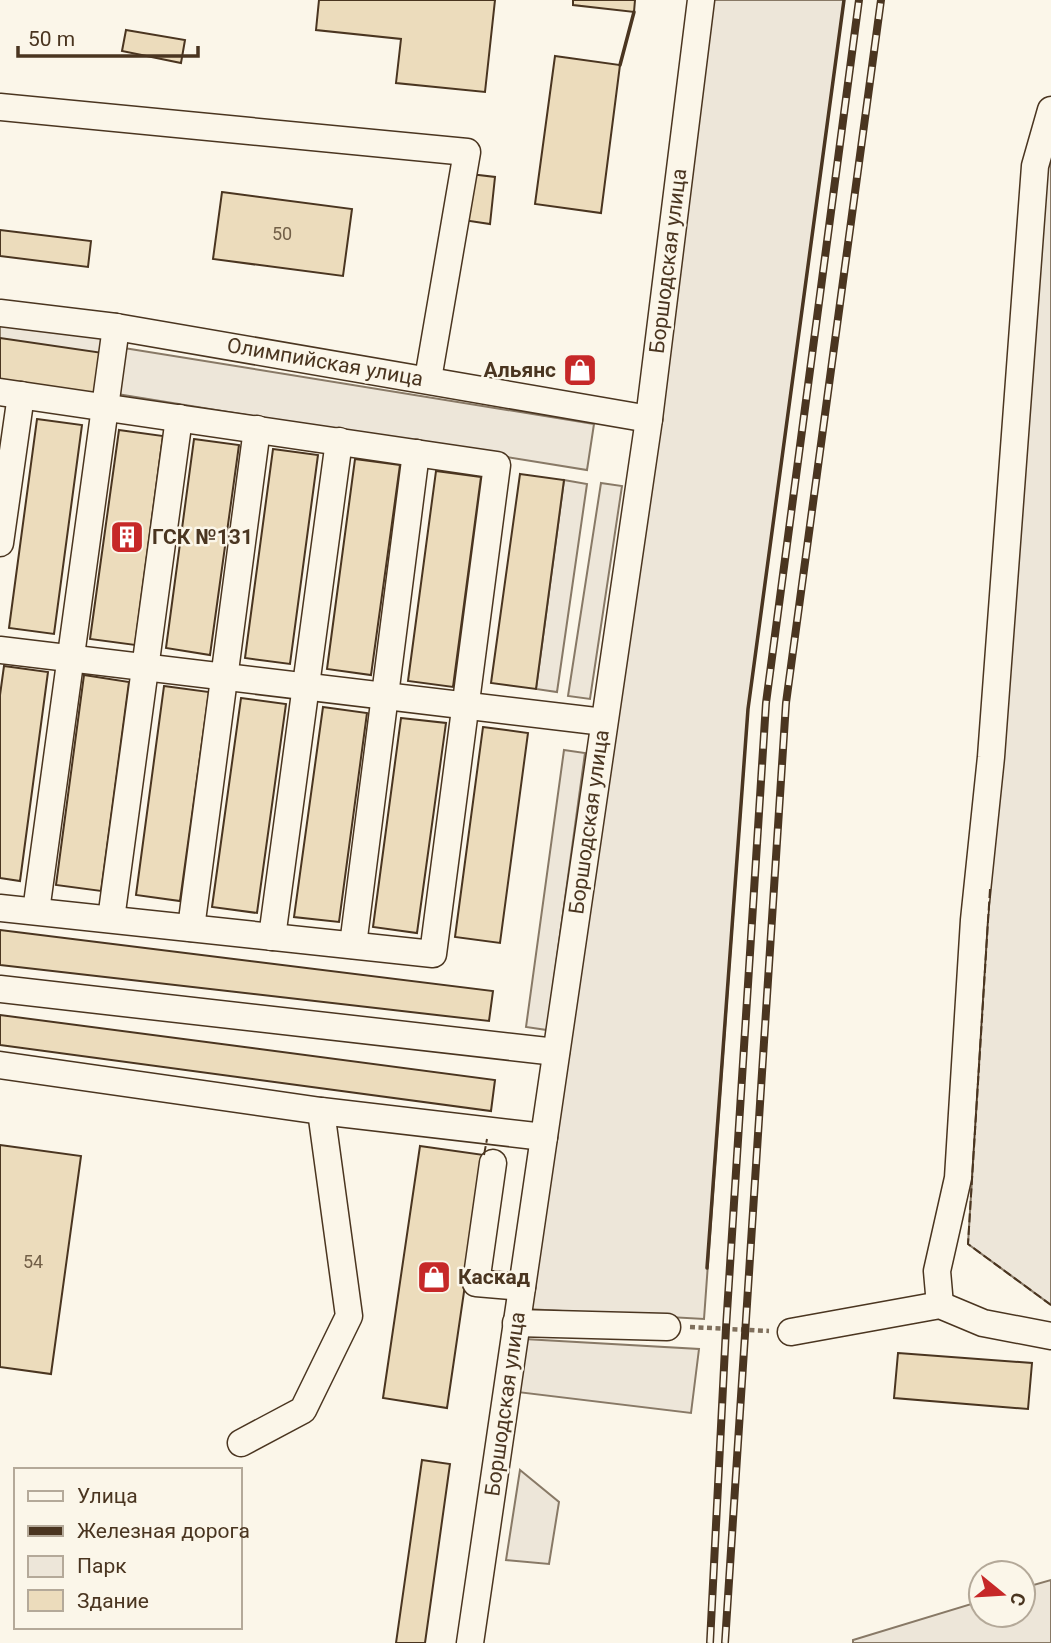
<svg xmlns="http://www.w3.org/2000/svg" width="1051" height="1643" font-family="Roboto,sans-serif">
  <rect width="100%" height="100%" fill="#fbf6e9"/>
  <g fill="#ede6d9" stroke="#887966" stroke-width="2">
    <path d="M713,0H844L748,709L704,1319L527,1309Z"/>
    <path d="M1051,152V1305L968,1244L1001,709L1042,167Z"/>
    <path d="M0,324L111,338L102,398L0,338Z"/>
    <path d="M124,348L594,424L587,470L117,394Z"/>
    <path d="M564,480L587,484L557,692L536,689Z"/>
    <path d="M601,483L622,486L590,699L568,696Z"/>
    <path d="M564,750L585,753L547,1030L526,1027Z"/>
    <path d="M524,1339L699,1349L691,1413L517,1392Z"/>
    <path d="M520,1470L559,1502L549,1564L506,1560Z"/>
    <path d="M1051,1580V1643H853V1640L981,1601V1615H1023V1588Z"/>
  </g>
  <g fill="#ecdcbc" stroke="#4a3520" stroke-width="2">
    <path d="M319,0H495L485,92L396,83L401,39L316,30Z"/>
    <path d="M573,0H635L634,12L573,5Z"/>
    <path d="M126,30L185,40L181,63L122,51Z"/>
    <path d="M555,56L620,65L601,213L535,204Z"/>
    <path d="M470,174L495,177L490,224L463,220Z"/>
    <path d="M222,192L352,209L343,276L213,259Z"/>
    <path d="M0,230L91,241L88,267L0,256Z"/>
    <path d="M0,338L103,353L96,397L0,384Z"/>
    <path d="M37,419L82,425L54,634L9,628Z"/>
    <path d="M119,430L163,436L135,645L90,639Z"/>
    <path d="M194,439L239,445L210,655L166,648Z"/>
    <path d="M273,449L318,455L290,664L245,658Z"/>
    <path d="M355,459L400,465L371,675L327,669Z"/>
    <path d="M436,471L481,477L453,687L408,681Z"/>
    <path d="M520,474L564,480L536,689L491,683Z"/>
    <path d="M4,666L48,672L20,881L0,878V695Z"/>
    <path d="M84,675L129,682L101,891L56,885Z"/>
    <path d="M164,686L209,692L180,901L136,895Z"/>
    <path d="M241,698L286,704L257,913L212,907Z"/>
    <path d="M323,707L367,713L339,922L294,917Z"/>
    <path d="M401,718L446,723L417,933L373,927Z"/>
    <path d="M483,727L528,733L500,943L455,937Z"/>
    <path d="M0,930L493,991L489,1021L0,965Z"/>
    <path d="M0,1015L495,1080L491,1111L0,1045Z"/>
    <path d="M0,1145L81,1156L51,1374L0,1367Z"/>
    <path d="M420,1146L484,1155L447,1408L383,1398Z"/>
    <path d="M898,1353L1032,1363L1028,1409L894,1398Z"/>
    <path d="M422,1460L450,1464L425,1643H396Z"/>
  </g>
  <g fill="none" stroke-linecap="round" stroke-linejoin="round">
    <g stroke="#4a3520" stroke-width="29">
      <g id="minor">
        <path d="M0,107L467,152L428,379"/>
        <path d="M0,313L116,327L649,419"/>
        <path d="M0,392L497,465L433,954L0,908"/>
        <path d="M0,543L21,395"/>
        <path d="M0,650L604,722"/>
        <path d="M36,911L116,327"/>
        <path d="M111,919L179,418"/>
        <path d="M191,928L257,429"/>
        <path d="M272,937L339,441"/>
        <path d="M353,945L416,453"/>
        <path d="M0,989L556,1052"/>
        <path d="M0,1065L321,1111L544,1137"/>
        <path d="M493,1163L476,1283L522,1287"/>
        <path d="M940,1305L937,1271L958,1178L974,920L991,757L1035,166L1051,110"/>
        <path d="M516,1323L667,1327"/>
        <path d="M791,1332L940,1305L983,1323L1051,1336"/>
        <path d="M241,1443L303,1410L349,1316L321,1111"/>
        <path d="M470,1643L649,419L701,0"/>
      </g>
    </g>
    <path stroke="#7f6f5c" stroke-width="4.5" stroke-dasharray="5 3.5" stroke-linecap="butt" d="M690,1327L769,1331"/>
    <use href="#minor" stroke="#fbf6e9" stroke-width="26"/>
    <g stroke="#4a3520" stroke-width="8">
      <g id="rail">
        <path d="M710,1643L726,1328L766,703L859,0"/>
        <path d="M725,1643L786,703L881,0"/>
      </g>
    </g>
    <use href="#rail" stroke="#fbf6e9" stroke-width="5" stroke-dasharray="16" stroke-linecap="butt"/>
    <g stroke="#4a3520" stroke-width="2" stroke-dasharray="9 3.5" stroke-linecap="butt">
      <path d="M990,889L968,1244L1051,1305"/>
      <path d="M484,1155L487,1139"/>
    </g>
    <g stroke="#4a3520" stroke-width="3.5">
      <path d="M620,65L634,12"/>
      <path d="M707,1268L748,709L844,0"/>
    </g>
  </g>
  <defs>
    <g id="shop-square" transform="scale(1.75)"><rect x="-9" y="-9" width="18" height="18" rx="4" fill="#c62828" stroke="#fbf6e9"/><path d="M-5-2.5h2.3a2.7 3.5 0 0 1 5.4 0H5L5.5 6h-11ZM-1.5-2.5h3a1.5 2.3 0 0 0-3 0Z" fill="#fff"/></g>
    <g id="building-square" transform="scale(1.75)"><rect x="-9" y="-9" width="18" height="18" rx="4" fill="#c62828" stroke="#fbf6e9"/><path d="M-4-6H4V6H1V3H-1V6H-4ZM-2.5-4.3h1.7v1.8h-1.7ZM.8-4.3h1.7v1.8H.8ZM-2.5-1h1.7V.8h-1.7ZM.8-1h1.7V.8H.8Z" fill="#fff"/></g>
  </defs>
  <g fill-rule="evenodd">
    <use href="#shop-square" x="580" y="370"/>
    <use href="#building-square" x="127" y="537"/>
    <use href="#shop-square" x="434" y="1277"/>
  </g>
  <g text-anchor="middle" stroke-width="5" stroke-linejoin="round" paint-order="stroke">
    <g font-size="18" fill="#725f47">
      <text x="282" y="240">50</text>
      <text x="33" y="1268">54</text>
    </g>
    <g font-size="21" fill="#4a3520" stroke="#fbf6e9">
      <text transform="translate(668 261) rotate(-83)" y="7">Боршодская улица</text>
      <text transform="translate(325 362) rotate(10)" y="7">Олимпийская улица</text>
      <text transform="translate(589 822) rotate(-82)" y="7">Боршодская улица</text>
      <text transform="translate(505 1404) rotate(-82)" y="7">Боршодская улица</text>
    </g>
    <g font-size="21" font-weight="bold" fill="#4a3520" stroke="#fbf6e9" text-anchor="start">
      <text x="556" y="377" text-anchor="end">Альянс</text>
      <text x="152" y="544">ГСК №131</text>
      <text x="458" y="1284">Каскад</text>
    </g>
  </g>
  <rect x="14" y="1468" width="228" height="161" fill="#fbf6e9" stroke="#b4a999" stroke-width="2"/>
  <rect x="28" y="1491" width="35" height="10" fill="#fbf6e9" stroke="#b4a999" stroke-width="2"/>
  <text x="77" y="1503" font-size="21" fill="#4a3520">Улица</text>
  <rect x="28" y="1526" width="35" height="10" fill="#4a3520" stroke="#b4a999" stroke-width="2"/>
  <text x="77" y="1538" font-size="21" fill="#4a3520">Железная дорога</text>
  <rect x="28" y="1556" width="35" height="21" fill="#ede6d9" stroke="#b4a999" stroke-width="2"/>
  <text x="77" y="1573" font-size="21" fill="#4a3520">Парк</text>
  <rect x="28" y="1590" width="35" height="21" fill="#ecdcbc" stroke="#b4a999" stroke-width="2"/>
  <text x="77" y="1608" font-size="21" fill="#4a3520">Здание</text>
  <g transform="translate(1002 1594) rotate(108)"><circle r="33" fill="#fbf6e9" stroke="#b4a999" stroke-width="2"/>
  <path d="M0-5L12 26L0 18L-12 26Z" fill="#c62828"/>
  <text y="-10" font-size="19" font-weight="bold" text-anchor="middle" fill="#4a3520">С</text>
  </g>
  <path d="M18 46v10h180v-10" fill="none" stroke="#4a3520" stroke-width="3.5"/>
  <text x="28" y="46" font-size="21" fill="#4a3520" stroke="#fbf6e9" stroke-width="5" paint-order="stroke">50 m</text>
</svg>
